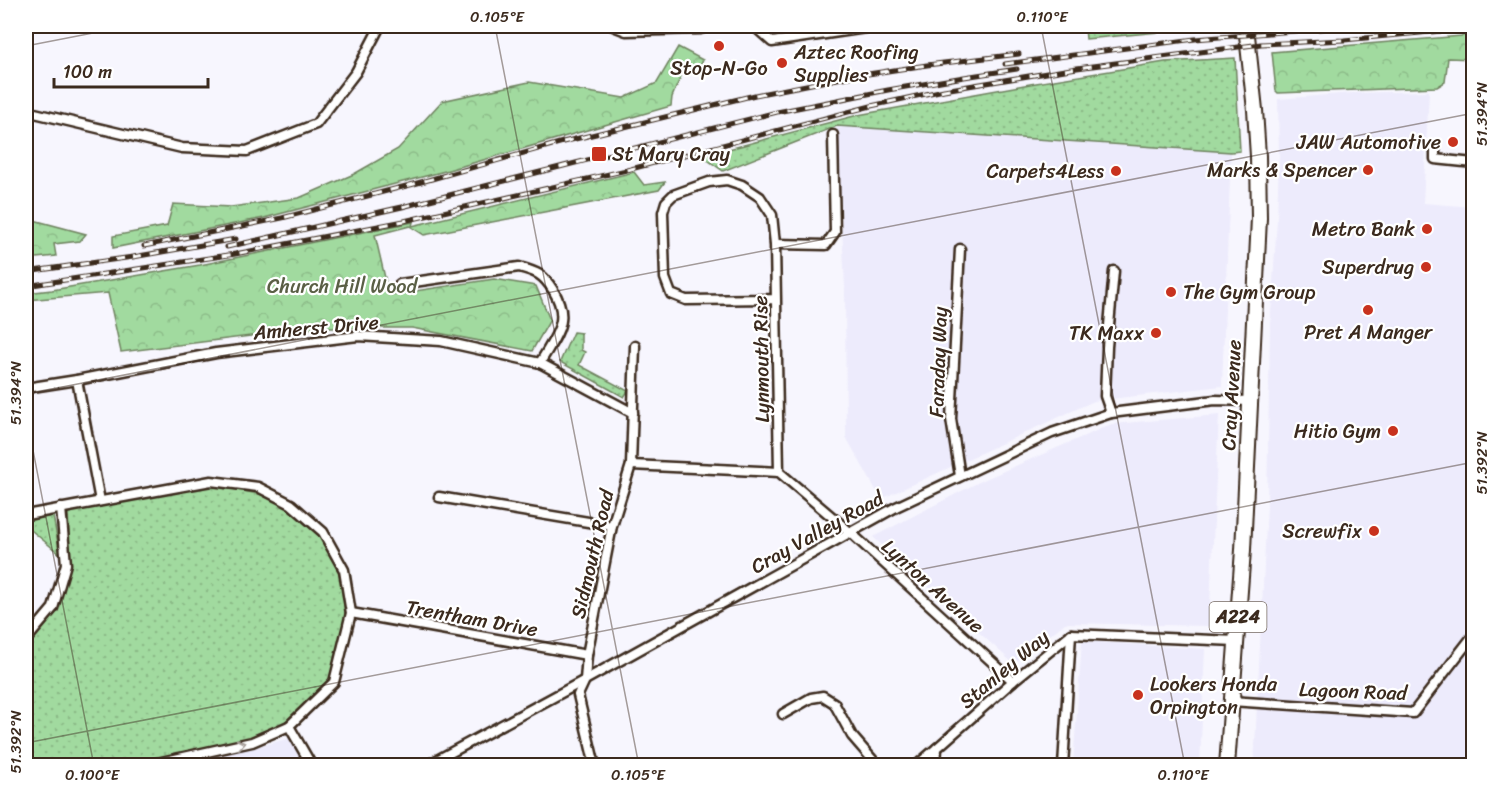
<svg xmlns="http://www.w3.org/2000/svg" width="1499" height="791" font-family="Sriracha,sans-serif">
  <defs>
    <pattern id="grass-dots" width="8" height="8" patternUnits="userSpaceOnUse" patternTransform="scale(1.5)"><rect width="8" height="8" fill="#a1da9f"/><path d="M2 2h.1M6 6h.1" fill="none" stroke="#8cbb88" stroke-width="1.8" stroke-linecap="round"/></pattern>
    <pattern id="forest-crowns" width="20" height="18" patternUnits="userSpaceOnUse" patternTransform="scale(1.5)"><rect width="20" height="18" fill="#a1da9f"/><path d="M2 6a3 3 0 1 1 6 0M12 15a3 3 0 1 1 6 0" fill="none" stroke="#8cbb88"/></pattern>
  </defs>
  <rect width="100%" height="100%" fill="#f7f6fe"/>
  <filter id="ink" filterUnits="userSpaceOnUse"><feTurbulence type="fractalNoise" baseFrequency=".0167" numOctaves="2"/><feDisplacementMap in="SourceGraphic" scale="12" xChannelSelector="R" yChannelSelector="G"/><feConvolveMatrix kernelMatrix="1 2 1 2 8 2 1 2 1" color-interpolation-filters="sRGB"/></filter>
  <g filter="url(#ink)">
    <g fill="#edebfc">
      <path d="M1429,91L1423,203L1473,207L1474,323L1468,345L1474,346L1473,765L1254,766L1267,505L1270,328L1277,219L1279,158L1278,99L1353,93Z"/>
      <path d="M837,126L1231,152L1222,386L1094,401L881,499L846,437L845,288Z"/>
      <path d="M1219,415L1209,626L1065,623L1014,664L873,537L981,481L1112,424Z"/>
      <path d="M1082,641L1205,649L1200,765H1073Z"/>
      <path d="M291,738L307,765L180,766Z"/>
    </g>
    <g fill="url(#grass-dots)" stroke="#6e825e" stroke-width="1.5">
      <path d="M1235,58L1240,151L1231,152L837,126L723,171L702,156L858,115L1030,84L1165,62Z"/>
      <path d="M573,332L581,333V350L585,352L579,365L628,391L624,397L560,362Z"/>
      <path d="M210,485L265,495L292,509L319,535L339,571L346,620L329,680L298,714L259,736L122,765L26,766V647L55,612L70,564L68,510Z"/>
      <path d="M53,516L60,554L26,526V521Z"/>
    </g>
    <g fill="url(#forest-crowns)" stroke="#6e825e" stroke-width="1.5">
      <path d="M1031,26H1223L1086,39L1085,28L1056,26L1032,27Z"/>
      <path d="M1473,35V59L1448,58L1445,82L1437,87L1278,93L1276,91L1272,52Z"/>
      <path d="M678,47L703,60L698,71L685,67L672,97L671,106L445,171L264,218L113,248V236L167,226L173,204L231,207L299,198L354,174L398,149L442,101L529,82L624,98L657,83Z"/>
      <path d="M634,172L644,185L665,182L659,190L424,235L410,226L375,235L389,295L494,279L536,286L550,320L532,351L412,328H317L121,352L108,293L26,300V293L52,290L200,265L413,222L412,226Z"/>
      <path d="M26,218L86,234L80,241L54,244L56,256L26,259Z"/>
    </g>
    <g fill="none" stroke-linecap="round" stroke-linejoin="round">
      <g stroke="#3b2a1e" stroke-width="13">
        <g id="street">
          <path d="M613,26L626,31L700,29L709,26"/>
          <path d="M754,26L772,42L879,26"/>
          <path d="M26,111L182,148L247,151L316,124L356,72L380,26"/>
          <path d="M1435,150V159L1474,163"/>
          <path d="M775,244L826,245L835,232L833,135"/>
          <path d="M960,249L951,419L960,476"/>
          <path d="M400,284L519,267C537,272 543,274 553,290C572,321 555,336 540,363"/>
          <path d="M776,299L686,300L671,294L665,278L663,212L666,202L673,195L709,182L727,180L742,185L760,197L772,215L775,244L779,472"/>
          <path d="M77,380L100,501"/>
          <path d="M26,388L77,380L216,353L358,336L441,341L540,363L633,413"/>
          <path d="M1111,413L1105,396L1107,347L1114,271"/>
          <path d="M631,465L779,472L851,533L1013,681"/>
          <path d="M439,497L612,526"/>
          <path d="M26,515L211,481L258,487L291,504L323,532L344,570L351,613L334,682L289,726L252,742L143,766"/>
          <path d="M351,613L587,655"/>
          <path d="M26,640L53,608L66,564L61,508"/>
          <path d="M1231,701L1413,713L1472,637H1474"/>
          <path d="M783,714L811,698L823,696L834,703L852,736L878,766"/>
          <path d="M289,726L312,766"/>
          <path d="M426,766L585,680L896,507L1052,433L1111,413L1215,400L1250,401"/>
          <path d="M595,766L578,695L585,680L587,655L612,526L631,465L635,346"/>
          <path d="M916,766L937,748L1013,681L1071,634L1236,641"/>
          <path d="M936,766L937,748"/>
          <path d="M1063,766L1071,634"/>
        </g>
      </g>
      <g stroke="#3b2a1e" stroke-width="18">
        <path id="primary" d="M1227,766L1243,550L1259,218L1258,156L1255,110L1246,26"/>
      </g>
      <use href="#street" stroke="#fff" stroke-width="8"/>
      <use href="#primary" stroke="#fff" stroke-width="14"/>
      <g stroke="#3b2a1e" stroke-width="5">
        <g id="rail">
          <path d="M1005,64L1195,39L1357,26"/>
          <path d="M144,246L282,218L414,184L563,142L755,95L842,78L927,65L1019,54"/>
          <path d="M227,247L402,207L777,112L888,90L964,77L1017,69"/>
          <path d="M26,272L133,257L236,239"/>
          <path d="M26,286L235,254L404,221L631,169L871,106L944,90L1077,68L1231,48L1261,44L1344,40L1474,28"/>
        </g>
      </g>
      <use href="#rail" stroke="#fff" stroke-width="3" stroke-dasharray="9" stroke-linecap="butt"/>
    </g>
    <defs><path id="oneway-chevron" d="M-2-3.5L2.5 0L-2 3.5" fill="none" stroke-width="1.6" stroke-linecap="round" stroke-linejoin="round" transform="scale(1.5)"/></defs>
    <use stroke="#a79f9a" href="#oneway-chevron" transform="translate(241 744) rotate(-12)"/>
  </g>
  <path fill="none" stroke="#3b2a1e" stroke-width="1.5" stroke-opacity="0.45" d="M495,26L639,766M1041,26L1185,766M26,46L129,26M26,394L1474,113M26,414L94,766M26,743L1474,462"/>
  <g fill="#c8321e" stroke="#fff" stroke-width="2">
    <circle cx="719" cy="46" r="6"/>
    <circle cx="782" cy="63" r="6"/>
    <circle cx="1453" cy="142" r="6"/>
    <rect x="591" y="146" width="16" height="16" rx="3"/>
    <circle cx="1368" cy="170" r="6"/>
    <circle cx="1116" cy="171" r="6"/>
    <circle cx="1427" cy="229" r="6"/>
    <circle cx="1426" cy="267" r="6"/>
    <circle cx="1171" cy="292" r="6"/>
    <circle cx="1368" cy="310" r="6"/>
    <circle cx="1156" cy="333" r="6"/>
    <circle cx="1393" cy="431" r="6"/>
    <circle cx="1374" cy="531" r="6"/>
    <circle cx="1138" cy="695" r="6"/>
  </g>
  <g text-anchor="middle" stroke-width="4.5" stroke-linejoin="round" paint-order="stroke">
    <rect fill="#fff" stroke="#766a62" stroke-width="1.5" x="1209.5" y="602" width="57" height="30" rx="4.5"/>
    <g font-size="18" font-weight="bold" fill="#3b2a1e">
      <text x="1238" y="623">A224</text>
    </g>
    <g font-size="20" fill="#3b2a1e" stroke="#fff" text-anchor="end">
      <text x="794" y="59" text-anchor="start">Aztec Roofing<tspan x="794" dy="23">Supplies</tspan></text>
      <text x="719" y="75" text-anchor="middle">Stop-N-Go</text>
      <text x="1441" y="149">JAW Automotive</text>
      <text x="612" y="161" text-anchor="start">St Mary Cray</text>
      <text x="1356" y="177">Marks &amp; Spencer</text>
      <text x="1104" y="178">Carpets4Less</text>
      <text x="1415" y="236">Metro Bank</text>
      <text x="1414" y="274">Superdrug</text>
      <text x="1183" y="299" text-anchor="start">The Gym Group</text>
      <text x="1368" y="339" text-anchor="middle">Pret A Manger</text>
      <text x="1144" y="340">TK Maxx</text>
      <text x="1381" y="438">Hitio Gym</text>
      <text x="1362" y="538">Screwfix</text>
      <text x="1150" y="691" text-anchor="start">Lookers Honda<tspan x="1150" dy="23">Orpington</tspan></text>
    </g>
    <g font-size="20" fill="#5a5f45" stroke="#fff">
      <text x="342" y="293">Church Hill Wood</text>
    </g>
    <g font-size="20" fill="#3b2a1e" stroke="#fff">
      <text transform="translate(316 327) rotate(-5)" y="7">Amherst Drive</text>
      <text transform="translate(761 359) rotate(-91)" y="7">Lynmouth Rise</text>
      <text transform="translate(938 362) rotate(-88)" y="7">Faraday Way</text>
      <text transform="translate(1231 395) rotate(-87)" y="7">Cray Avenue</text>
      <text transform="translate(817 532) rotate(-29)" y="7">Cray Valley Road</text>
      <text transform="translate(592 554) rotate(-77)" y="7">Sidmouth Road</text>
      <text transform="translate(933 586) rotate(42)" y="7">Lynton Avenue</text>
      <text transform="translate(472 618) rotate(10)" y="7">Trentham Drive</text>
      <text transform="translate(1004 669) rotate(-40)" y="7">Stanley Way</text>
      <text transform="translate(1353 691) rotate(2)" y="7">Lagoon Road</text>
    </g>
  </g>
  <rect width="1499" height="791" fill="none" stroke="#fff" stroke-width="66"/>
  <path d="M54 78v9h154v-9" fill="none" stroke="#3b2a1e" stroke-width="3"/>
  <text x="63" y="78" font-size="18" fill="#3b2a1e" stroke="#ffffff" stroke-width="4.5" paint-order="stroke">100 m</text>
  <rect x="33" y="33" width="1433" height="725" fill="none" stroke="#3b2a1e" stroke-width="2"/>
  <g font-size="15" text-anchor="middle" fill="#3b2a1e">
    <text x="497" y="22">0.105°E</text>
    <text x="1042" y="22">0.110°E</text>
    <text transform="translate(1482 114) rotate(-90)" y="5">51.394°N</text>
    <text transform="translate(16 393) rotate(-90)" y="5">51.394°N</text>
    <text transform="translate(1482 463) rotate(-90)" y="5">51.392°N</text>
    <text transform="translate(16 742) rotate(-90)" y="5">51.392°N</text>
    <text x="92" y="780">0.100°E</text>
    <text x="638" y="780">0.105°E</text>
    <text x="1183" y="780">0.110°E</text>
  </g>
</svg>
